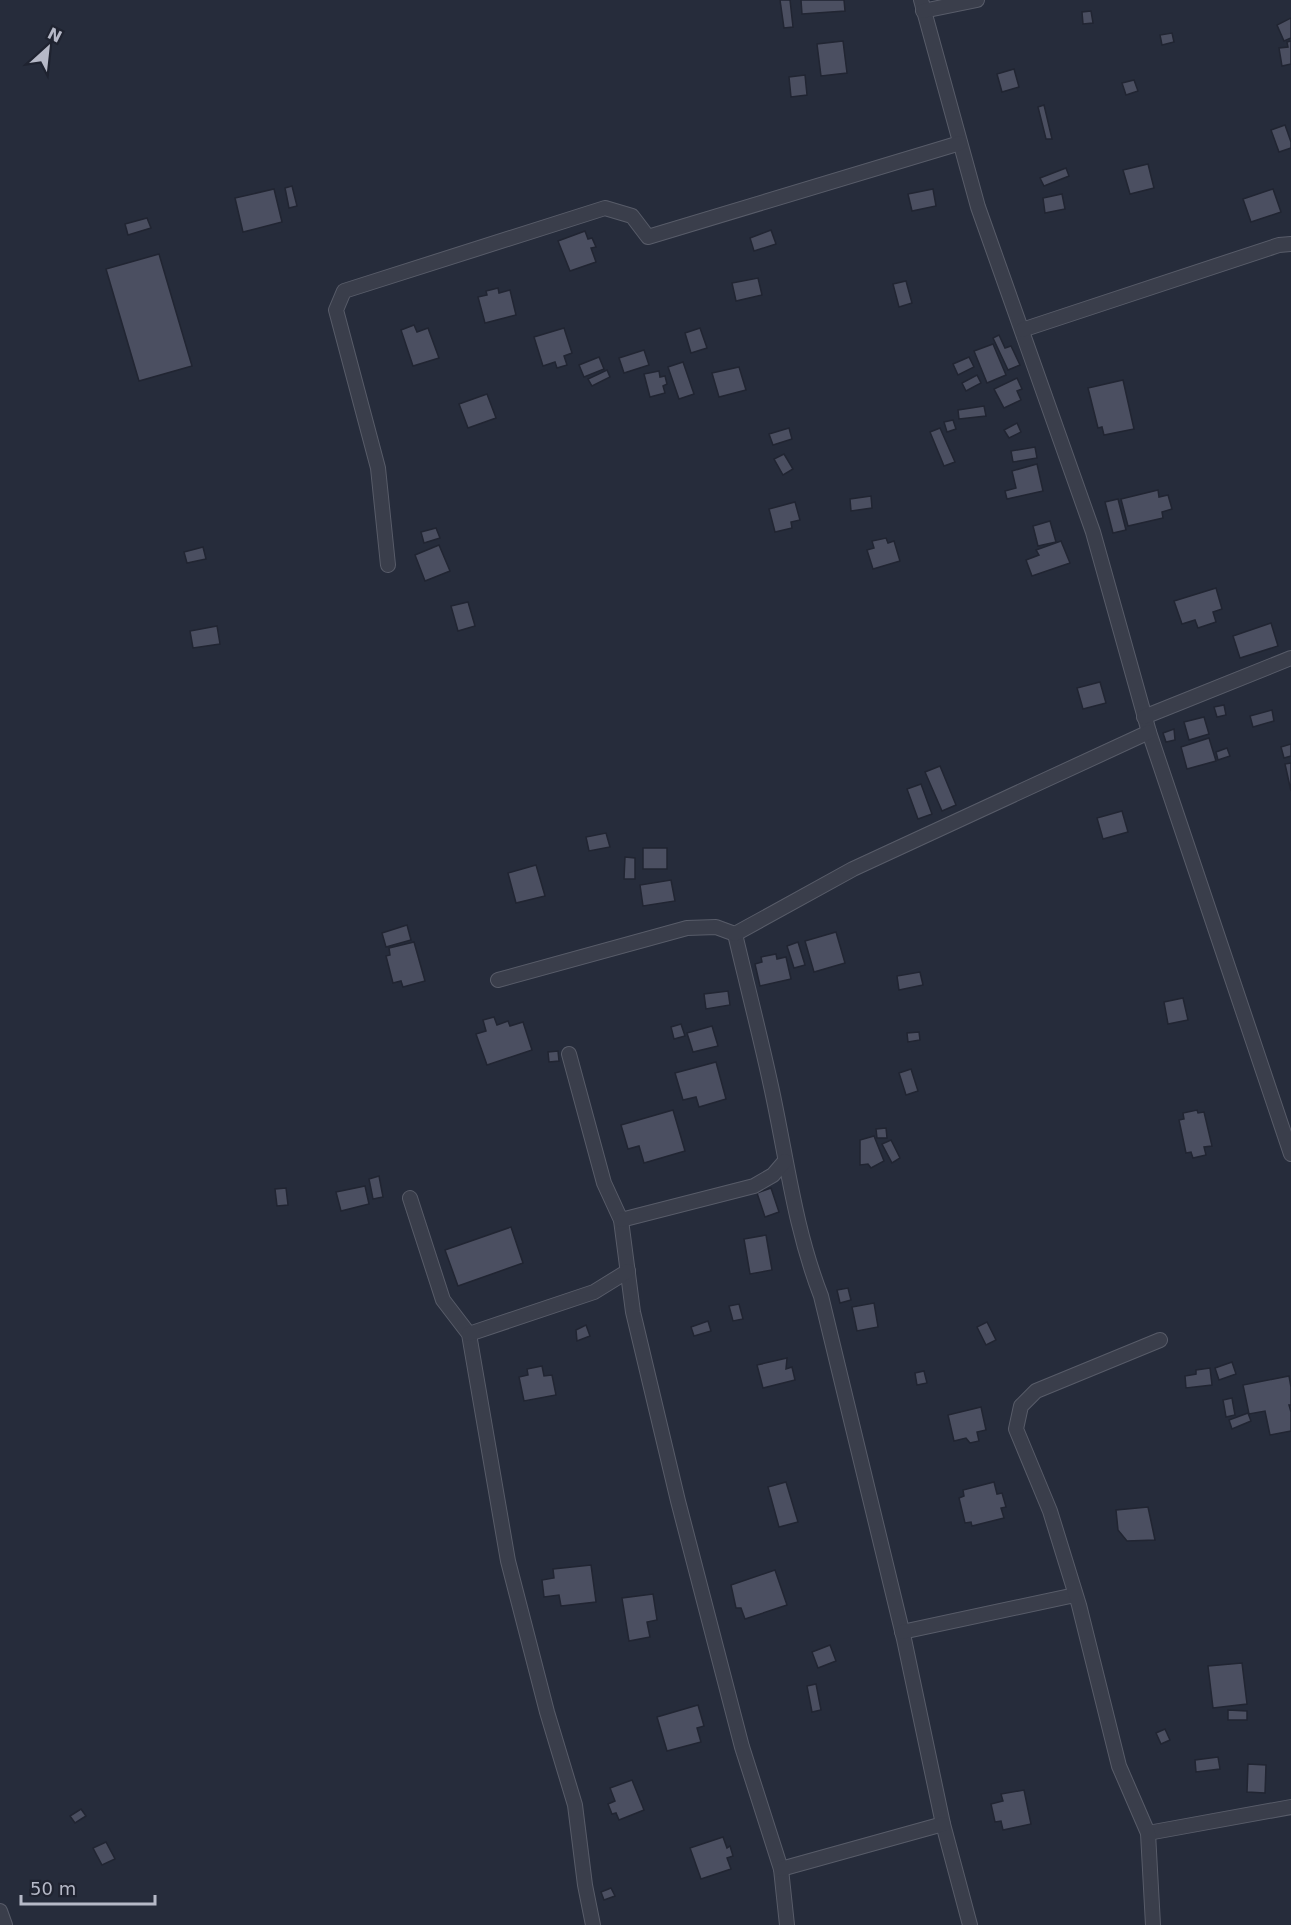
<svg xmlns="http://www.w3.org/2000/svg" width="1291" height="1925" font-family="'DejaVu Sans',sans-serif">
  <rect width="100%" height="100%" fill="#262c3b"/>
  <g fill="#4b4f61" stroke="#212532" stroke-width="1.5">
    <path d="M780,0H790L793,27L784,28Z"/>
    <path d="M801,0H844L845,11L802,14Z"/>
    <path d="M1091,11L1093,23L1083,24L1082,12Z"/>
    <path d="M1291,18V38L1284,41L1277,25Z"/>
    <path d="M1172,33L1174,42L1162,45L1160,35Z"/>
    <path d="M843,41L847,73L821,76L817,44Z"/>
    <path d="M1291,41V64L1282,66L1279,48L1288,47L1287,42Z"/>
    <path d="M1014,69L1019,87L1002,92L997,74Z"/>
    <path d="M805,75L807,95L791,97L789,77Z"/>
    <path d="M1134,80L1138,91L1126,95L1122,83Z"/>
    <path d="M1044,105L1052,139H1046L1038,107Z"/>
    <path d="M1285,125L1291,142V148L1279,152L1271,130Z"/>
    <path d="M1148,164L1154,188L1130,194L1123,170Z"/>
    <path d="M1066,168L1069,176L1044,186L1040,178Z"/>
    <path d="M292,186L297,206L289,208L285,188Z"/>
    <path d="M274,189L282,222L243,232L235,198Z"/>
    <path d="M933,189L936,206L912,211L908,194Z"/>
    <path d="M1273,189L1281,212L1251,222L1243,199Z"/>
    <path d="M1062,194L1065,209L1045,213L1043,198Z"/>
    <path d="M147,218L151,228L128,235L125,224Z"/>
    <path d="M771,230L776,244L754,251L750,238Z"/>
    <path d="M585,231L588,239L592,238L596,247L591,248L596,262L570,271L558,241Z"/>
    <path d="M159,254L192,366L139,381L106,269Z"/>
    <path d="M758,278L762,295L736,301L732,283Z"/>
    <path d="M906,281L912,303L899,307L893,284Z"/>
    <path d="M498,288L499,293L510,290L516,315L485,323L478,297L487,295L486,291Z"/>
    <path d="M414,325L417,332L428,328L439,358L413,366L401,330Z"/>
    <path d="M564,328L572,353L564,356L567,365L557,368L555,362L543,366L534,337Z"/>
    <path d="M700,328L707,348L691,353L685,333Z"/>
    <path d="M999,335L1005,348L1011,346L1020,365L1008,370L993,338Z"/>
    <path d="M993,344L1006,375L987,383L974,351Z"/>
    <path d="M644,350L649,365L624,373L619,358Z"/>
    <path d="M599,357L604,369L584,377L579,365Z"/>
    <path d="M969,357L974,367L958,375L953,364Z"/>
    <path d="M683,362L694,394L679,399L668,367Z"/>
    <path d="M739,367L746,390L719,397L712,373Z"/>
    <path d="M607,370L610,377L592,386L588,379Z"/>
    <path d="M659,371L660,377L665,376L667,384L663,386L665,393L650,397L644,374Z"/>
    <path d="M977,375L981,383L966,391L962,383Z"/>
    <path d="M1017,378L1022,389L1017,391L1021,400L1004,408L994,389Z"/>
    <path d="M1123,380L1134,429L1104,435L1102,427L1098,428L1088,388Z"/>
    <path d="M487,394L496,418L468,428L459,404Z"/>
    <path d="M984,406L986,416L959,419L958,410Z"/>
    <path d="M953,420L956,429L947,432L944,422Z"/>
    <path d="M1017,423L1021,432L1009,438L1004,430Z"/>
    <path d="M789,428L792,439L773,445L769,434Z"/>
    <path d="M940,428L955,462L944,466L930,432Z"/>
    <path d="M1035,447L1037,458L1013,462L1011,451Z"/>
    <path d="M784,454L793,469L783,475L774,459Z"/>
    <path d="M1037,464L1043,491L1007,499L1005,491L1016,488L1012,471Z"/>
    <path d="M1158,490L1159,497L1168,495L1172,509L1162,512L1163,518L1128,526L1121,499Z"/>
    <path d="M871,496L872,508L851,511L850,499Z"/>
    <path d="M1118,499L1126,530L1113,533L1105,502Z"/>
    <path d="M795,502L800,520L791,522L792,528L775,532L769,509Z"/>
    <path d="M1050,521L1056,542L1038,546L1033,526Z"/>
    <path d="M436,528L440,538L424,543L421,532Z"/>
    <path d="M886,538L888,543L894,541L900,561L873,569L867,550L874,548L872,541Z"/>
    <path d="M1061,541L1070,563L1032,576L1026,560L1039,555L1036,550Z"/>
    <path d="M439,545L450,571L425,581L415,555Z"/>
    <path d="M203,547L206,559L187,563L184,552Z"/>
    <path d="M1216,588L1222,609L1213,612L1216,622L1198,628L1195,620L1182,624L1174,601Z"/>
    <path d="M468,602L475,626L458,631L451,606Z"/>
    <path d="M1271,623L1278,646L1240,658L1233,636Z"/>
    <path d="M217,626L220,644L193,648L190,631Z"/>
    <path d="M1100,682L1106,703L1083,709L1077,688Z"/>
    <path d="M1224,705L1226,715L1217,717L1214,707Z"/>
    <path d="M1272,710L1274,721L1253,727L1250,716Z"/>
    <path d="M1204,717L1209,734L1189,740L1184,722Z"/>
    <path d="M1174,729L1175,740L1166,742L1163,733Z"/>
    <path d="M1209,738L1216,761L1187,769L1181,747Z"/>
    <path d="M1291,744V756L1284,758L1281,747Z"/>
    <path d="M1227,748L1230,756L1218,760L1216,752Z"/>
    <path d="M1291,763V791L1285,764Z"/>
    <path d="M940,766L956,805L942,811L925,772Z"/>
    <path d="M921,784L932,814L918,819L907,789Z"/>
    <path d="M1122,811L1128,832L1103,839L1097,818Z"/>
    <path d="M606,833L610,847L589,851L586,837Z"/>
    <rect x="643" y="848" width="24" height="21"/>
    <path d="M625,857L635,858V879H624Z"/>
    <path d="M536,865L545,896L516,903L508,873Z"/>
    <path d="M671,880L675,901L643,906L640,885Z"/>
    <path d="M407,925L411,940L386,947L382,933Z"/>
    <path d="M836,932L845,963L814,972L805,941Z"/>
    <path d="M414,942L425,981L403,987L401,981L393,983L386,956L390,955L389,948Z"/>
    <path d="M798,942L805,965L794,968L787,946Z"/>
    <path d="M776,954L777,959L786,957L791,979L760,986L755,964L762,962L761,957Z"/>
    <path d="M920,972L923,985L899,990L897,976Z"/>
    <path d="M728,991L730,1005L706,1009L704,994Z"/>
    <path d="M1183,998L1188,1020L1168,1024L1164,1002Z"/>
    <path d="M494,1017L497,1025L508,1021L510,1026L523,1022L532,1050L487,1065L476,1034L486,1031L483,1020Z"/>
    <path d="M681,1024L685,1036L674,1039L671,1027Z"/>
    <path d="M712,1026L718,1046L693,1052L687,1033Z"/>
    <path d="M919,1032L920,1040L908,1042L907,1033Z"/>
    <path d="M558,1051L559,1061L549,1062L548,1052Z"/>
    <path d="M716,1062L726,1099L699,1107L696,1097L683,1100L675,1073Z"/>
    <path d="M911,1069L918,1091L906,1095L899,1073Z"/>
    <path d="M673,1110L685,1151L644,1163L639,1146L628,1149L621,1125Z"/>
    <path d="M1197,1110L1198,1113L1204,1112L1212,1146L1204,1147L1206,1155L1193,1158L1191,1152L1186,1153L1179,1120L1184,1119L1183,1113Z"/>
    <path d="M886,1128L887,1138H877L876,1129Z"/>
    <path d="M874,1136L884,1161L871,1168L868,1164L860,1165V1140Z"/>
    <path d="M891,1140L900,1158L892,1163L882,1144Z"/>
    <path d="M379,1176L383,1197L373,1199L369,1179Z"/>
    <path d="M365,1186L369,1204L341,1211L336,1192Z"/>
    <path d="M286,1188L288,1205L277,1206L275,1189Z"/>
    <path d="M771,1188L779,1212L765,1217L757,1193Z"/>
    <path d="M511,1227L523,1263L458,1286L445,1250Z"/>
    <path d="M766,1235L772,1270L750,1274L744,1239Z"/>
    <path d="M848,1288L851,1300L840,1303L837,1290Z"/>
    <path d="M874,1303L878,1327L857,1331L852,1307Z"/>
    <path d="M739,1304L743,1319L733,1321L729,1306Z"/>
    <path d="M708,1321L711,1331L694,1336L691,1327Z"/>
    <path d="M987,1322L996,1340L986,1345L977,1327Z"/>
    <path d="M586,1325L590,1336L577,1341L576,1330Z"/>
    <path d="M787,1358L786,1369L792,1367L795,1380L763,1388L757,1365Z"/>
    <path d="M1232,1362L1236,1374L1219,1380L1215,1368Z"/>
    <path d="M542,1366L544,1376L552,1375L556,1395L524,1401L519,1377L528,1375L527,1369Z"/>
    <path d="M1210,1368L1212,1385L1186,1388L1185,1376L1196,1374V1370Z"/>
    <path d="M924,1371L927,1383L917,1385L915,1373Z"/>
    <path d="M1289,1376L1291,1387V1405H1289L1291,1412V1431L1270,1435L1265,1411L1249,1414L1243,1385Z"/>
    <path d="M1232,1398L1235,1415L1226,1417L1223,1400Z"/>
    <path d="M981,1407L986,1430L977,1432L979,1441L970,1443L966,1438L954,1441L948,1415Z"/>
    <path d="M1248,1413L1251,1421L1232,1429L1229,1420Z"/>
    <path d="M786,1482L798,1522L779,1527L768,1487Z"/>
    <path d="M994,1482L997,1494L1002,1493L1006,1507L1001,1508L1004,1518L972,1526L971,1522L965,1523L959,1498L964,1496L963,1490Z"/>
    <path d="M1148,1507L1155,1540L1127,1541L1118,1530L1116,1510Z"/>
    <path d="M591,1565L596,1602L561,1606L559,1595L544,1597L542,1580L554,1578L553,1569Z"/>
    <path d="M775,1570L787,1605L745,1619L741,1608H736L731,1585Z"/>
    <path d="M653,1594L657,1620L647,1622L650,1637L629,1641L622,1598Z"/>
    <path d="M830,1645L836,1661L818,1668L812,1652Z"/>
    <path d="M1242,1663L1247,1704L1213,1708L1208,1666Z"/>
    <path d="M816,1684L821,1710L812,1712L807,1686Z"/>
    <path d="M698,1705L704,1726L697,1728L701,1742L667,1751L657,1717Z"/>
    <path d="M1228,1710L1247,1711V1720H1228Z"/>
    <path d="M1165,1729L1170,1740L1161,1744L1156,1733Z"/>
    <path d="M1218,1757L1220,1769L1196,1772L1195,1760Z"/>
    <path d="M1248,1764L1266,1765L1265,1793L1247,1792Z"/>
    <path d="M632,1780L644,1810L619,1820L616,1813L612,1814L608,1804L615,1801L610,1788Z"/>
    <path d="M1024,1790L1031,1824L1003,1830L1001,1821L995,1822L991,1804L1003,1801L1001,1794Z"/>
    <path d="M81,1809L86,1816L75,1823L70,1816Z"/>
    <path d="M723,1837L727,1848L730,1846L733,1856L727,1858L731,1869L701,1879L690,1848Z"/>
    <path d="M106,1842L115,1859L102,1865L93,1848Z"/>
    <path d="M611,1888L615,1896L604,1900L601,1892Z"/>
  </g>
  <g fill="none" stroke-linecap="round" stroke-linejoin="round">
    <g stroke="#585c69" stroke-width="16">
      <g id="street">
        <path d="M921,0L978,207L1093,532L1149,732L1291,1154"/>
        <path d="M923,11L977,0"/>
        <path d="M1022,330L1279,245L1291,244"/>
        <path d="M388,565L378,468L336,310L344,291L605,208L632,216L648,237L960,143"/>
        <path d="M1144,717L1291,658"/>
        <path d="M735,934C747,985 760,1035 771,1086C787,1159 794,1226 821,1296L904,1639L943,1824L970,1925"/>
        <path d="M498,980L687,928L716,927L735,934L853,869L1149,732"/>
        <path d="M569,1054L604,1183L621,1220L633,1312L678,1501L742,1747L781,1869L787,1925"/>
        <path d="M410,1198L443,1300L469,1334L508,1561L547,1712L575,1805L585,1885L593,1925"/>
        <path d="M621,1220L754,1186L773,1175L785,1161"/>
        <path d="M469,1334L594,1292L628,1271"/>
        <path d="M902,1632L1075,1595"/>
        <path d="M1148,1833L1291,1807"/>
        <path d="M781,1869L943,1824"/>
        <path d="M0,1911L5,1925"/>
        <path d="M1153,1925L1148,1833L1119,1766L1079,1605L1050,1511L1016,1429L1021,1406L1036,1391L1160,1340"/>
      </g>
    </g>
    <use href="#street" stroke="#3a3e4b" stroke-width="14"/>
  </g>
  <g transform="translate(48 48) rotate(27)" stroke="#1f2330" stroke-width="4.5" paint-order="stroke">
  <path d="M0-4.5L10 22L0 15L-10 22Z" fill="#b6b9c7"/>
  <text y="-9" font-size="16" font-weight="bold" text-anchor="middle" fill="#b6b9c7">N</text>
  </g>
  <path d="M21 1895v9h134v-9" fill="none" stroke="#b6b9c7" stroke-width="3"/>
  <text x="30" y="1895" font-size="18" fill="#b6b9c7" stroke="#1f2330" stroke-width="4.5" paint-order="stroke">50 m</text>
</svg>
